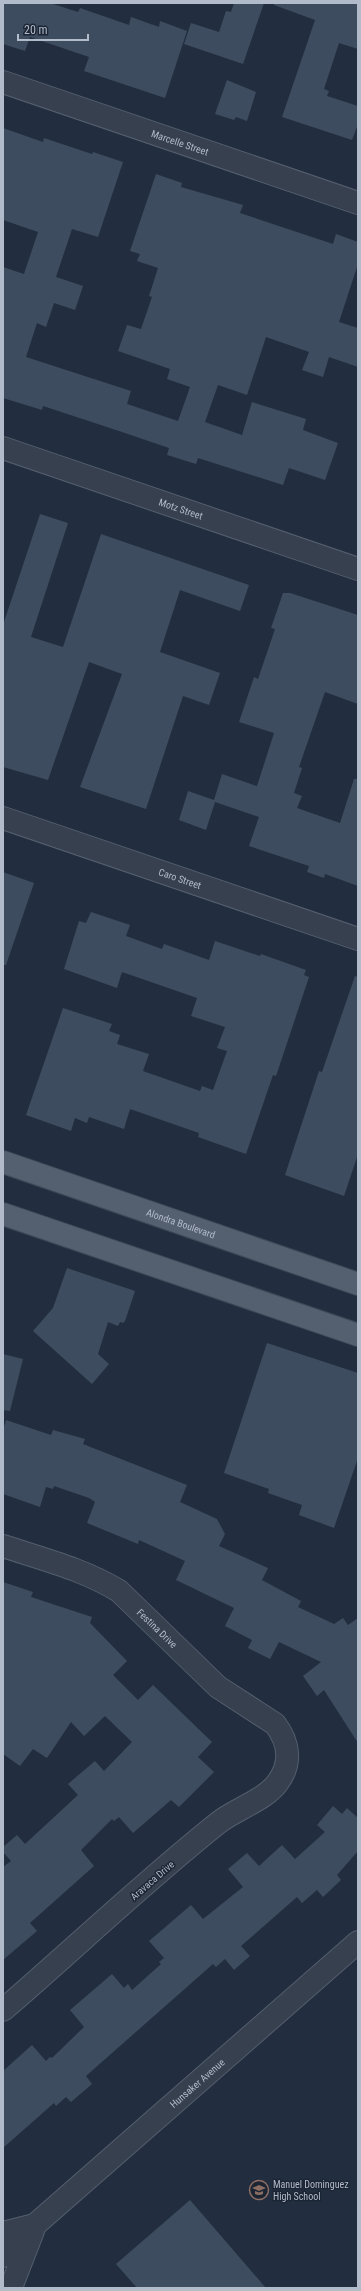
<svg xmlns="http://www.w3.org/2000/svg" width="361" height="2291" font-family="'Roboto Condensed',sans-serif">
  <rect width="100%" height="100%" fill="#222e3f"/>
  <g fill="#3d4c5f">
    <path d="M3,3H50L78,12L80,8L129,25L131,17L159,27L160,21L187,31L165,98L84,71L89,57L30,37L25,51L3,44Z"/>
    <path d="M234,3H264L243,64L184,44L191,23L219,32L226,11L231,12Z"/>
    <path d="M274,3H358V49L339,43L324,89L329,91L327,96L358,106V124L352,140L282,117L315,20L274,5Z"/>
    <path d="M227,80L256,92L247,121L236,117L234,120L215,114Z"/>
    <path d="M3,128L43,142L44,138L92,154L93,152L123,162L98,237L72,229L56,277L83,286L75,310L54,303L46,327L37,323L26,357L131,391L127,404L178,421L190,387L167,379L170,369L118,351L127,325L141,329L152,297L149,296L158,268L137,261L140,254L130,251L156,174L182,183L181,187L243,205L240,213L333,244L336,234L358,242V264L339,322L358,328V367L329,357L323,377L302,370L309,352L266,337L247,395L218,385L205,422L242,435L252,402L306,419L303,430L338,443L325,480L289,468L283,485L198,458L196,464L167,455L169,448L119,431L43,406L42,410L3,398V267L24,274L38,232L3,220Z"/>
    <path d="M40,514L68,523L31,637L63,647L101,534L249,585L240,611L180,590L160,652L220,673L209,705L183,696L146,809L80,787L122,674L89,662L48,780L3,767V625Z"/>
    <path d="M283,593H290L358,615V704L325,692L299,767L302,768L294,793L302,796L297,808L340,823L354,779H358V886L325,874L324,878L307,872L309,866L249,846L259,817L215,802L206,830L179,820L188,791L214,800L222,774L257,786L274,733L239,722L254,677L258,679L275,629L271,628Z"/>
    <path d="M3,872L34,883L6,965H3Z"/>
    <path d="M91,912L130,925L126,936L162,949L164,944L209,960L215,941L260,956L261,954L306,970L304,975L309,977L276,1076L273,1075L246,1154L198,1137L199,1133L130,1109L124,1129L89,1117L87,1123L75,1118L71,1131L26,1115L63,1008L112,1024L109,1031L120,1035L117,1044L149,1054L143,1071L200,1091L202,1086L213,1090L227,1051L217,1048L225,1027L191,1016L197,998L122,972L117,988L64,969L79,921L86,923Z"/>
    <path d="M355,976L358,977V1154L344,1196L285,1175L319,1071L322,1072Z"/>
    <path d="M67,1268L135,1291L125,1321L123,1323L120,1322L118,1326L108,1322L98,1354L109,1364L92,1384L33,1331L53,1308Z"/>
    <path d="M267,1343L358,1373V1458L334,1528L299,1515L302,1505L268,1493L269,1489L224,1473Z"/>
    <path d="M3,1354L23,1359L10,1411L3,1410Z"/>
    <path d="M6,1420L51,1435L53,1430L85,1439L83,1444L187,1485L180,1502L217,1519L225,1534L219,1546L268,1568L262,1580L301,1601L298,1607L334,1624L343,1618L348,1625L358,1618V1743L324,1690L317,1696L303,1676L321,1662L279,1642L270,1659L248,1648L252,1640L225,1626L234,1608L176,1580L185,1561L139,1540L138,1544L87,1523L95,1502L89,1498L54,1486L53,1489L46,1487L40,1507L3,1494V1430Z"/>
    <path d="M3,1582L33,1592L31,1597L92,1617L90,1623L127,1661L113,1675L138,1700L153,1685L212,1742L198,1757L214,1772L179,1807L171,1800L133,1833L119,1817L114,1821L112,1819L81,1850L94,1866L30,1923L37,1931L3,1960V1867L11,1861L3,1852V1847L17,1835L25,1844L78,1795L68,1784L95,1761L104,1771L132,1742L105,1716L84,1736L71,1722L47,1758L33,1749L20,1766L3,1754Z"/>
    <path d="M333,1806L342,1814L347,1808L358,1818V1851L337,1875L341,1880L323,1897L317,1890L302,1903L297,1897L241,1946L250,1956L234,1970L225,1959L216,1967L213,1964L86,2076L92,2084L71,2102L66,2097L56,2106L54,2103L3,2148V2071L32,2045L46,2061L50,2057L52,2058L84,2027L70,2010L112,1974L124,1988L128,1984L132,1990L161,1964L159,1962L164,1958L149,1941L191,1905L203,1919L243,1887L228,1869L247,1853L259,1866L282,1845L295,1859L325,1832L317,1825Z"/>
    <path d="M190,2200L266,2288H137L116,2264Z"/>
  </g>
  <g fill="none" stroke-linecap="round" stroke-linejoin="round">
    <g stroke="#545e6d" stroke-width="24">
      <g id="minor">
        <path id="s1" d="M3,82L358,203"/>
        <path id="s2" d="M3,448L358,569"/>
        <path id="s3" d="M3,818L358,939"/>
        <path id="s4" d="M3,1546C42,1559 83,1569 119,1591L218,1687L275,1724C289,1742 292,1763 278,1782C267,1799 234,1810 218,1823C144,1882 75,1948 3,2010"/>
        <path d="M3,2233L35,2225"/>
        <path id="s5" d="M3,2256L36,2224L358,1942"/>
        <path d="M8,2288L12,2285L33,2231"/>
      </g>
    </g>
    <g stroke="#3f4958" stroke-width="24">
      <g id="major">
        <path id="s6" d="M3,1162L358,1284"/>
        <path d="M3,1214L358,1335"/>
      </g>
    </g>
    <use href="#minor" stroke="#36404f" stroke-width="22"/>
    <use href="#major" stroke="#545f6f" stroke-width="22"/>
  </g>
  <defs>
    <g id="school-ring" transform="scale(1)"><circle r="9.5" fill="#1b2534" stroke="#8d6e63" stroke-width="1.5"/><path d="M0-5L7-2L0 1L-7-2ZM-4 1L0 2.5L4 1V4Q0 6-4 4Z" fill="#8d6e63"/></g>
  </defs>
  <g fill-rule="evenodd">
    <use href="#school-ring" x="259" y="2190"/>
  </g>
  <g text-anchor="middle" stroke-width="3" stroke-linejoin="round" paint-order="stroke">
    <g font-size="10" fill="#b2bbca" stroke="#1b2534">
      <text dy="4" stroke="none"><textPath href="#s1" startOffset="187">Marcelle Street</textPath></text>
      <text dy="4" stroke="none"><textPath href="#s2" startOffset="188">Motz Street</textPath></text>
      <text dy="4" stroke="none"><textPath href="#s3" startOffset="187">Caro Street</textPath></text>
      <text dy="4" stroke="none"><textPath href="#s6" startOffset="188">Alondra Boulevard</textPath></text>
      <text dy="4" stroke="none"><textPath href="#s4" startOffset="178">Festina Drive</textPath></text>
      <text transform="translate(152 1880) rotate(-41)" y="4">Aravaca Drive</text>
      <text dy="4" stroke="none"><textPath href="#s5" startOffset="260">Hunsaker Avenue</textPath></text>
    </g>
    <g font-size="10" fill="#b2bbca" stroke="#1b2534" text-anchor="start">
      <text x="273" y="2188">Manuel Dominguez<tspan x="273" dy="12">High School</tspan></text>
    </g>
  </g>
  <rect width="361" height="2291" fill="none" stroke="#b2bbca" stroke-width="8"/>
  <path d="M18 34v6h70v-6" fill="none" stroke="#b2bbca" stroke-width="2"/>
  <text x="24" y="34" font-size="12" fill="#b2bbca" stroke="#1b2534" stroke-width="3" paint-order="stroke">20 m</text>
</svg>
